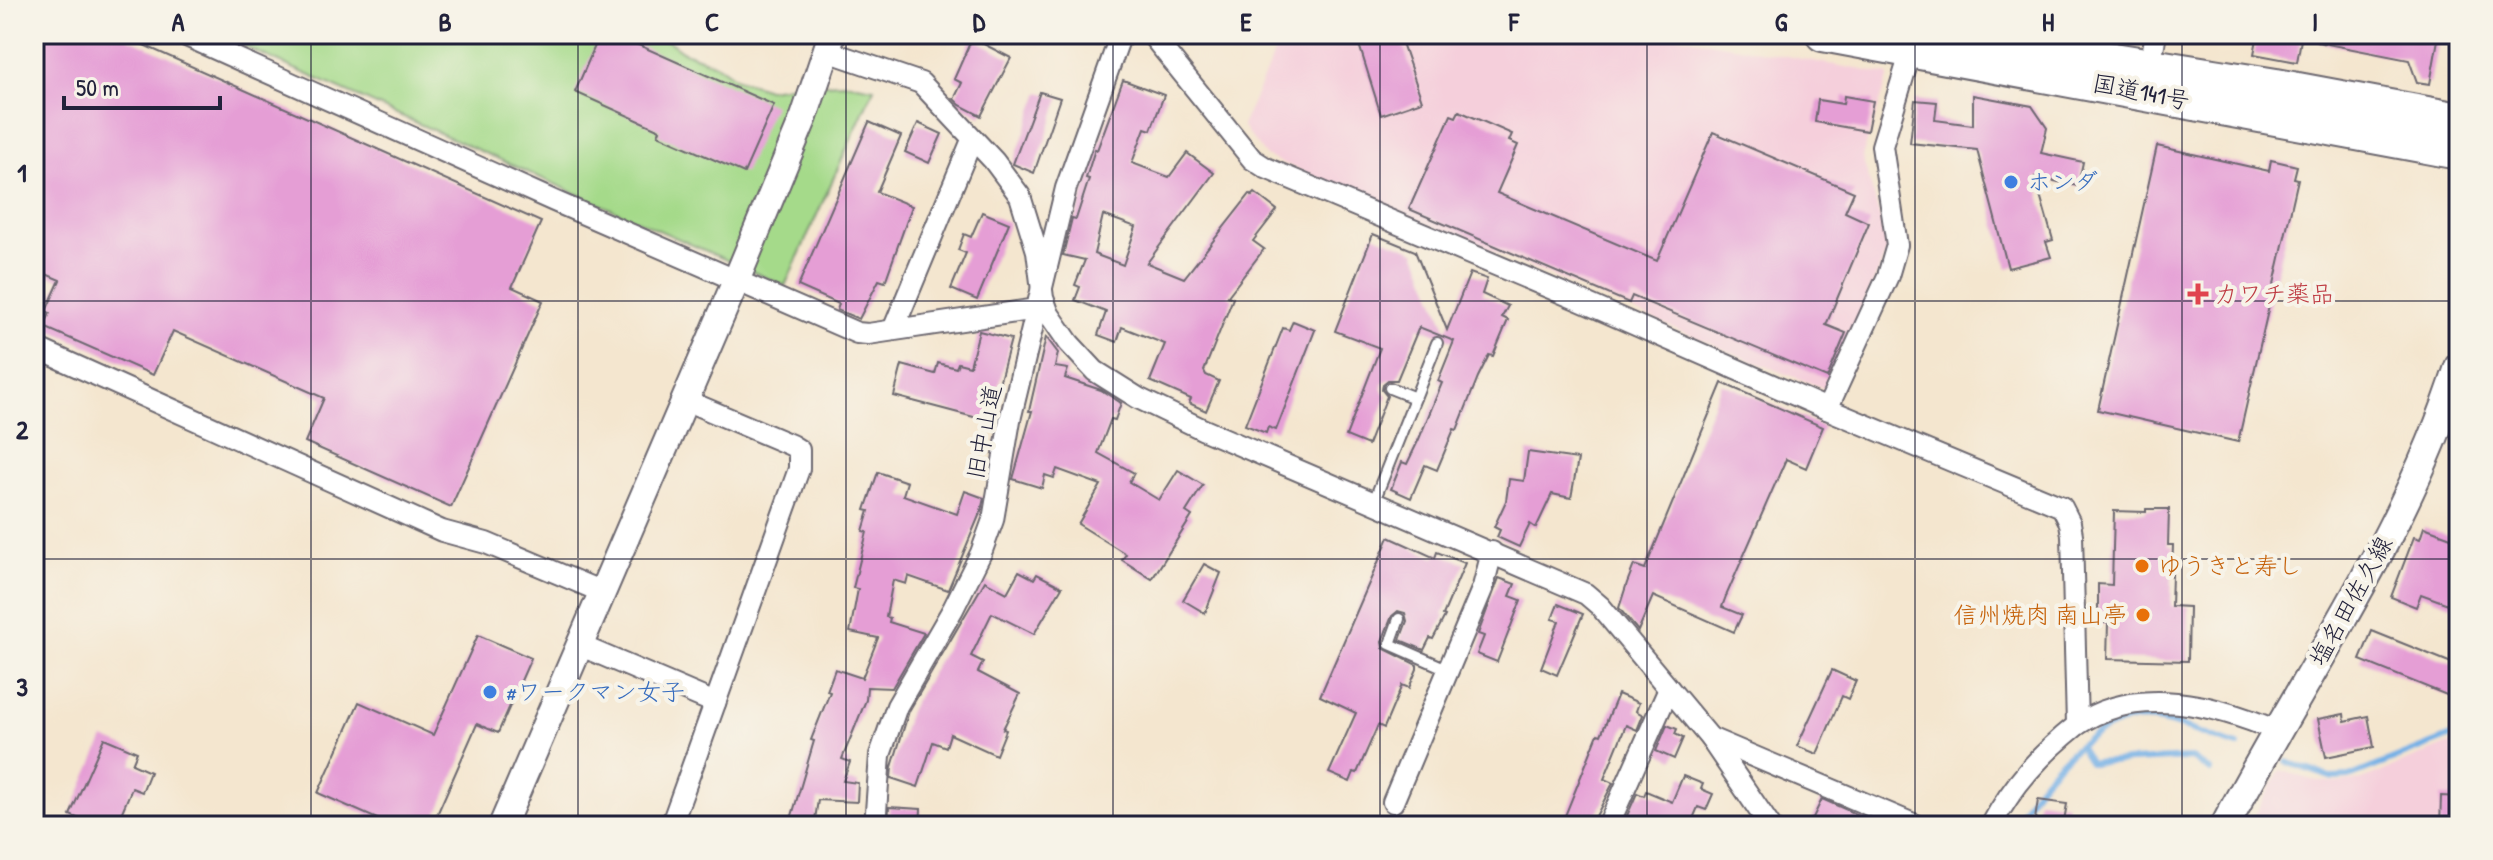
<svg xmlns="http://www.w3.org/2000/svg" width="2493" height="860" font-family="'Patrick Hand','Klee One',sans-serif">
  <rect width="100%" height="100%" fill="#f7f3e8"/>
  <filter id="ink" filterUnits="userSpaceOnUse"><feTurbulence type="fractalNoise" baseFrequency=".0125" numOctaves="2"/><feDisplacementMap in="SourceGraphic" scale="16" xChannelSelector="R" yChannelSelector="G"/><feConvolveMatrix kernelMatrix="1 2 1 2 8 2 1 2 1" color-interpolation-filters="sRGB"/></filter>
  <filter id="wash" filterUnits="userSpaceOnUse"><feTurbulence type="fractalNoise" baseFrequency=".006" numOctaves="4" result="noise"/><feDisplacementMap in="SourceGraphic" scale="32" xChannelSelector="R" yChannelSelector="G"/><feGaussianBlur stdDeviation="1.8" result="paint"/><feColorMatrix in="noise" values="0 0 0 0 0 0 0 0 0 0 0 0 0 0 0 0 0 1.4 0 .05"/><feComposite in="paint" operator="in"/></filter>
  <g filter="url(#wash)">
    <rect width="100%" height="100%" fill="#f4e6cf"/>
    <g fill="#f5cfdb">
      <path d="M1283,34H1667L1889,75L1862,157L1889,247L1826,389L1750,360L1266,156L1242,126Z"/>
      <path d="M2459,740V826H2249L2280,770L2312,780L2337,783L2362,780Z"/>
    </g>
    <path fill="#a5da8a" stroke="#647e62" stroke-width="2" d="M216,34H659L682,51L717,65L737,79L768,89L796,85L846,83L874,88L785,286Z"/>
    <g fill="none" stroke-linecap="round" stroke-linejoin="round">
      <g stroke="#75b0e6" stroke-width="6">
        <path d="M2080,747L2090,763L2192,758L2210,771"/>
        <path d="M2287,762L2333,778L2349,777L2459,733"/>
        <path d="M2013,826C2038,780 2095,711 2155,720C2182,724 2211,738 2238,746"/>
      </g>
    </g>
    <g id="blocks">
      <g fill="#e59ed5" fill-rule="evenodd">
        <path d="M34,34H119L541,222L512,287L543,301L451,507L305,442L324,398L173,331L153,375L44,327L50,313L46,311L60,280L34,269Z"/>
        <path d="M600,34H614L774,105L744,173L658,135L660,130L575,92Z"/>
        <path d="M1377,34H1399L1422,101L1381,115L1358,41Z"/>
        <path d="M2258,34H2302L2297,62L2254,54Z"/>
        <path d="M2318,34H2439L2430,84L2417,82L2409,60L2317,42Z"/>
        <path d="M972,38L1011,58L981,116L960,105L954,99L962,83L954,79Z"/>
        <path d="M1123,80L1164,95L1151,130L1145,128L1132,163L1169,177L1187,153L1214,173L1147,263L1184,278L1250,194L1252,196L1255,193L1277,210L1253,241L1264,249L1228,296L1233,298L1204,371L1206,375L1219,381L1206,411L1189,403L1191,399L1150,381L1165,344L1122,327L1117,342L1098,335L1106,312L1075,300L1080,287L1075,285L1085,260L1063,255L1072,218L1076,219L1089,179L1086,178L1095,149L1097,150ZM1103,215L1136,227L1123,265L1094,254Z"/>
        <path d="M1040,92L1060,98L1034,173L1013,164Z"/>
        <path d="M1973,95L2032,106L2047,128L2041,153L2083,162L2078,186L2035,177L2053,240L2046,242L2051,257L2008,268L1977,150L1910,143L1915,100L1937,102L1935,120L1973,125Z"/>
        <path d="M1844,96L1873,101L1867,131L1815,122L1818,100L1843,104Z"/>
        <path d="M1459,111L1512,134L1509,141L1518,145L1497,193L1657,261L1713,132L1854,192L1845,212L1869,223L1826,325L1846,333L1827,378L1632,296L1629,303L1409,209L1451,115L1456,117Z"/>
        <path d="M869,122L901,136L877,192L912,206L885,282L879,280L859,319L837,310L839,304L798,286Z"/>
        <path d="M918,123L942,134L929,163L905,152Z"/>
        <path d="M2157,146L2269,171L2271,160L2297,166L2294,178L2298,179L2238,442L2098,410Z"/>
        <path d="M982,212L1009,223L977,300L951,289L966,253L958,250L964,234L971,237Z"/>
        <path d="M1373,234L1415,251L1447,330L1470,273L1487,279L1482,294L1508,306L1502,317L1508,320L1493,356L1489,355L1478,377L1457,430L1454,429L1437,470L1425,465L1411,498L1391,489L1402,462L1407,464L1419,439L1442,383L1438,381L1454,341L1419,327L1397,380H1388L1383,384L1382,390L1387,396L1368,445L1346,436L1380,348L1335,331Z"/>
        <path d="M1293,321L1315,330L1276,430L1268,427L1266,433L1245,425L1283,328L1289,330Z"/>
        <path d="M979,331L1011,339L989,421L894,396L902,365L935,374L938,363L956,368L958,363L970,366Z"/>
        <path d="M1046,337L1058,353L1055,367L1068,369L1065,378L1101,390L1121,403L1115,420L1111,419L1098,453L1134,473L1129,482L1159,500L1178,470L1203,485L1186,512L1192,516L1152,579L1122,560L1126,554L1078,524L1101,485L1057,469L1054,478L1045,475L1042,488L1013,479L1032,411H1029Z"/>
        <path d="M1722,383L1823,427L1806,468L1786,459L1726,596L1722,607L1742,615L1734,632L1653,596L1638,631L1619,608L1627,583L1634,565L1645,569Z"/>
        <path d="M1528,452L1578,459L1571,498L1552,494L1536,528L1530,524L1519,547L1497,537L1500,530L1494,527L1506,501L1509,479L1524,481Z"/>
        <path d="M878,472L907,482L903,495L957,514L965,491L984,498L981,511L948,590L908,576L906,584L893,580L886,617L890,618L889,622L924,633L892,688L867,687L866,700L842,759L850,762L843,781L858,783L857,802L818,800L814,826H789L814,741L811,740L830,692L827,691L835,669L862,678L878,638L850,632L858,589L853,588L867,532L863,531L869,511L865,510Z"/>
        <path d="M2146,509H2169L2168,545H2173L2171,606L2189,607L2188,661L2107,659L2108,623H2098V584L2112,585L2114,511L2146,512Z"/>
        <path d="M2424,527L2459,540V608L2421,594L2416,607L2391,597L2414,537L2420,539Z"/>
        <path d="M1389,537L1435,558L1437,552L1465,563L1443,615L1445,616L1433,639L1430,638L1424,650L1400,640L1407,621L1405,613L1398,611L1392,616L1382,641L1383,648L1417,665V669L1409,688L1402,685L1384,728L1378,725L1357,773L1354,772L1350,782L1329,773L1356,713L1320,696Z"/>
        <path d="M1204,564L1221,573L1205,613L1183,600Z"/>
        <path d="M1019,571L1034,579L1037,574L1062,587L1034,634L992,613L971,656L983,662L978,672L1020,694L1003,729L1006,730L996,755L950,734L946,747L933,742L918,787L891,778L892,767L909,711L985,581L1007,593Z"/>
        <path d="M1499,578L1515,584L1510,596L1521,600L1497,662L1477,654L1484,636L1478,634Z"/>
        <path d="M1558,604L1583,614L1557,675L1541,668L1559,621L1552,619Z"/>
        <path d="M2372,631L2459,666V700L2360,660Z"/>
        <path d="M478,635L531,658L498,733L477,724L432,826H393L318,793L359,702L433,735Z"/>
        <path d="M1832,670L1856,681L1848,699L1842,696L1817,754L1797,746Z"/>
        <path d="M1618,694L1639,703L1636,711L1643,715L1637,730L1626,725L1604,779L1613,783L1591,826L1565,816L1598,734L1601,735Z"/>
        <path d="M2344,714L2345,721L2368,716L2374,747L2326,757L2318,719Z"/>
        <path d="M1667,725L1677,729L1675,734L1683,738L1674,759L1656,751Z"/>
        <path d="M104,738L137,752L132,764L150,772L142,792L132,788L116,826H95L70,815Z"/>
        <path d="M1683,776L1703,784L1701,789L1713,794L1706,810L1698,807L1690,826H1646L1626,818L1637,793L1644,796L1646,791L1672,802Z"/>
        <path d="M2441,796L2459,797V826H2440Z"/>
        <path d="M1822,799L1847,810L1879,826H1809Z"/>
        <path d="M2038,800L2067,804L2063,826H2034Z"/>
        <path d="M889,807L921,809L920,826H888Z"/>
      </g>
    </g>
  </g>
  <g filter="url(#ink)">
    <use href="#blocks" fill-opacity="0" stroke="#6c676f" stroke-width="2"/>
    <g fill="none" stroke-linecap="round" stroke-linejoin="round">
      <g stroke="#6c676f" stroke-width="14">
        <g id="service">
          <path d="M1390,388L1415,398"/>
          <path d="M1374,501L1437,343"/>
          <path d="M1399,619L1390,644L1447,669"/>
        </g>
      </g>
      <g stroke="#6c676f" stroke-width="24">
        <g id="minor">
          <path d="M182,34L554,201L857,333L868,334L1037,309"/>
          <path d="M1151,34L1252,159L1266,168L1581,301L1827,409L2062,507L2070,523L2072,535L2077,725C2041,754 2013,784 1991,826"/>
          <path d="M827,51L921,83L994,161L1020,196L1037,251L1043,298L1049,314L1069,343L1095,371L1138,398L1202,429L1586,594L1600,606L1710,738L1770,826"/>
          <path d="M2150,65L2156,34"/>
          <path d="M893,330L972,140"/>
          <path d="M34,347L442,531L486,543L602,592"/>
          <path d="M1827,409L1888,276L1897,245L1882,146L1911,51"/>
          <path d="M579,645L715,703"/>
          <path d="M2077,725C2136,684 2217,705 2277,731"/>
          <path d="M1710,738L1918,826"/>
          <path d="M1393,802L1483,587L1492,552"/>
          <path d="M671,826L799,469V450L791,445L685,400"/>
          <path d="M875,826L880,755L897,706L953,609L981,553L993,520L1010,420L1066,188L1121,34"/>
          <path d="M1608,826L1669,689"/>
        </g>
      </g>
      <g stroke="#6c676f" stroke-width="30">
        <path id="tertiary" d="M502,826L736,281L804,117L832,34"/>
      </g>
      <g stroke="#6c676f" stroke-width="32">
        <path id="secondary" d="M2225,826C2304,675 2407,532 2459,367"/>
      </g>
      <g stroke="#6c676f" stroke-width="38">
        <g id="trunk">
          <path d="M1823,34L2459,152"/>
          <path d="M1952,34L2276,86L2459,120"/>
        </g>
      </g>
      <use href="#service" stroke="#fff" stroke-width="10"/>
      <use href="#minor" stroke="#fff" stroke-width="20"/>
      <use href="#tertiary" stroke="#fff" stroke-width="26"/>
      <use href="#secondary" stroke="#fff" stroke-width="28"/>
      <use href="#trunk" stroke="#fff" stroke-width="34"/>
    </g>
  </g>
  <path fill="none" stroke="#22223b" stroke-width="2" stroke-opacity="0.55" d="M311,34V826M578,34V826M846,34V826M1113,34V826M1380,34V826M1647,34V826M1915,34V826M2182,34V826M34,301H2459M34,559H2459"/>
  <g fill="#3f7fe0" stroke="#f7f3e8" stroke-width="3">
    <circle cx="2011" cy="182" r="8"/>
    <circle cx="490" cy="692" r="8"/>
  </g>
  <path fill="#e0444e" stroke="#f7f3e8" stroke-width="3" d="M2194 282h8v8h8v8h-8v8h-8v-8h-8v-8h8z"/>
  <g fill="#e8710a" stroke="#f7f3e8" stroke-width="3">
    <circle cx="2142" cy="566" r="8"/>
    <circle cx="2143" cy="615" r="8"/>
  </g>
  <g text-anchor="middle" stroke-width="8" stroke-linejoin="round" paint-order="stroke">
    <g font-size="24" fill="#22223b" stroke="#f7f3e8">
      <text transform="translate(2141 92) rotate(11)" y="8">国道141号</text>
      <text transform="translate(984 432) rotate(-79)" y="8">旧中山道</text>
      <text transform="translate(2351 601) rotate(-61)" y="8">塩名田佐久線</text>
    </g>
    <g font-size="24" fill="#366cbe" stroke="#f7f3e8" text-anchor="start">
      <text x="2027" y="190">ホンダ</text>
      <text x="506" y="700">#ワークマン女子</text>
    </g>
    <g font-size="24" fill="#be3a42" stroke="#f7f3e8" text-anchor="start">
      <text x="2214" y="302">カワチ薬品</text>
    </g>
    <g font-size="24" fill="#c56008" stroke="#f7f3e8" text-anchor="start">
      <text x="2158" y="574">ゆうきと寿し</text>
      <text x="2127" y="623" text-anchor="end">信州焼肉 南山亭</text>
    </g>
  </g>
  <rect width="2493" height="860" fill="none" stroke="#f7f3e8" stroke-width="88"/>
  <path d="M64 96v12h156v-12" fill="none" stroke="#22223b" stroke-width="4"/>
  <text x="76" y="96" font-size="24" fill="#22223b" stroke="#f7f3e8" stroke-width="6" paint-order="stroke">50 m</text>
  <rect x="44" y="44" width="2405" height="772" fill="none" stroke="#22223b" stroke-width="3"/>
  <g font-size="26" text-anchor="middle" font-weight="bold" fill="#22223b">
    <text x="178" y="31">A</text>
    <text x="445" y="31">B</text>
    <text x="712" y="31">C</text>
    <text x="979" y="31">D</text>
    <text x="1246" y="31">E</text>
    <text x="1514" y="31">F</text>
    <text x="1781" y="31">G</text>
    <text x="2048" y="31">H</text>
    <text x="2315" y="31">I</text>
    <text x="22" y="182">1</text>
    <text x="22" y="439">2</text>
    <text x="22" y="696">3</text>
  </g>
</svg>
